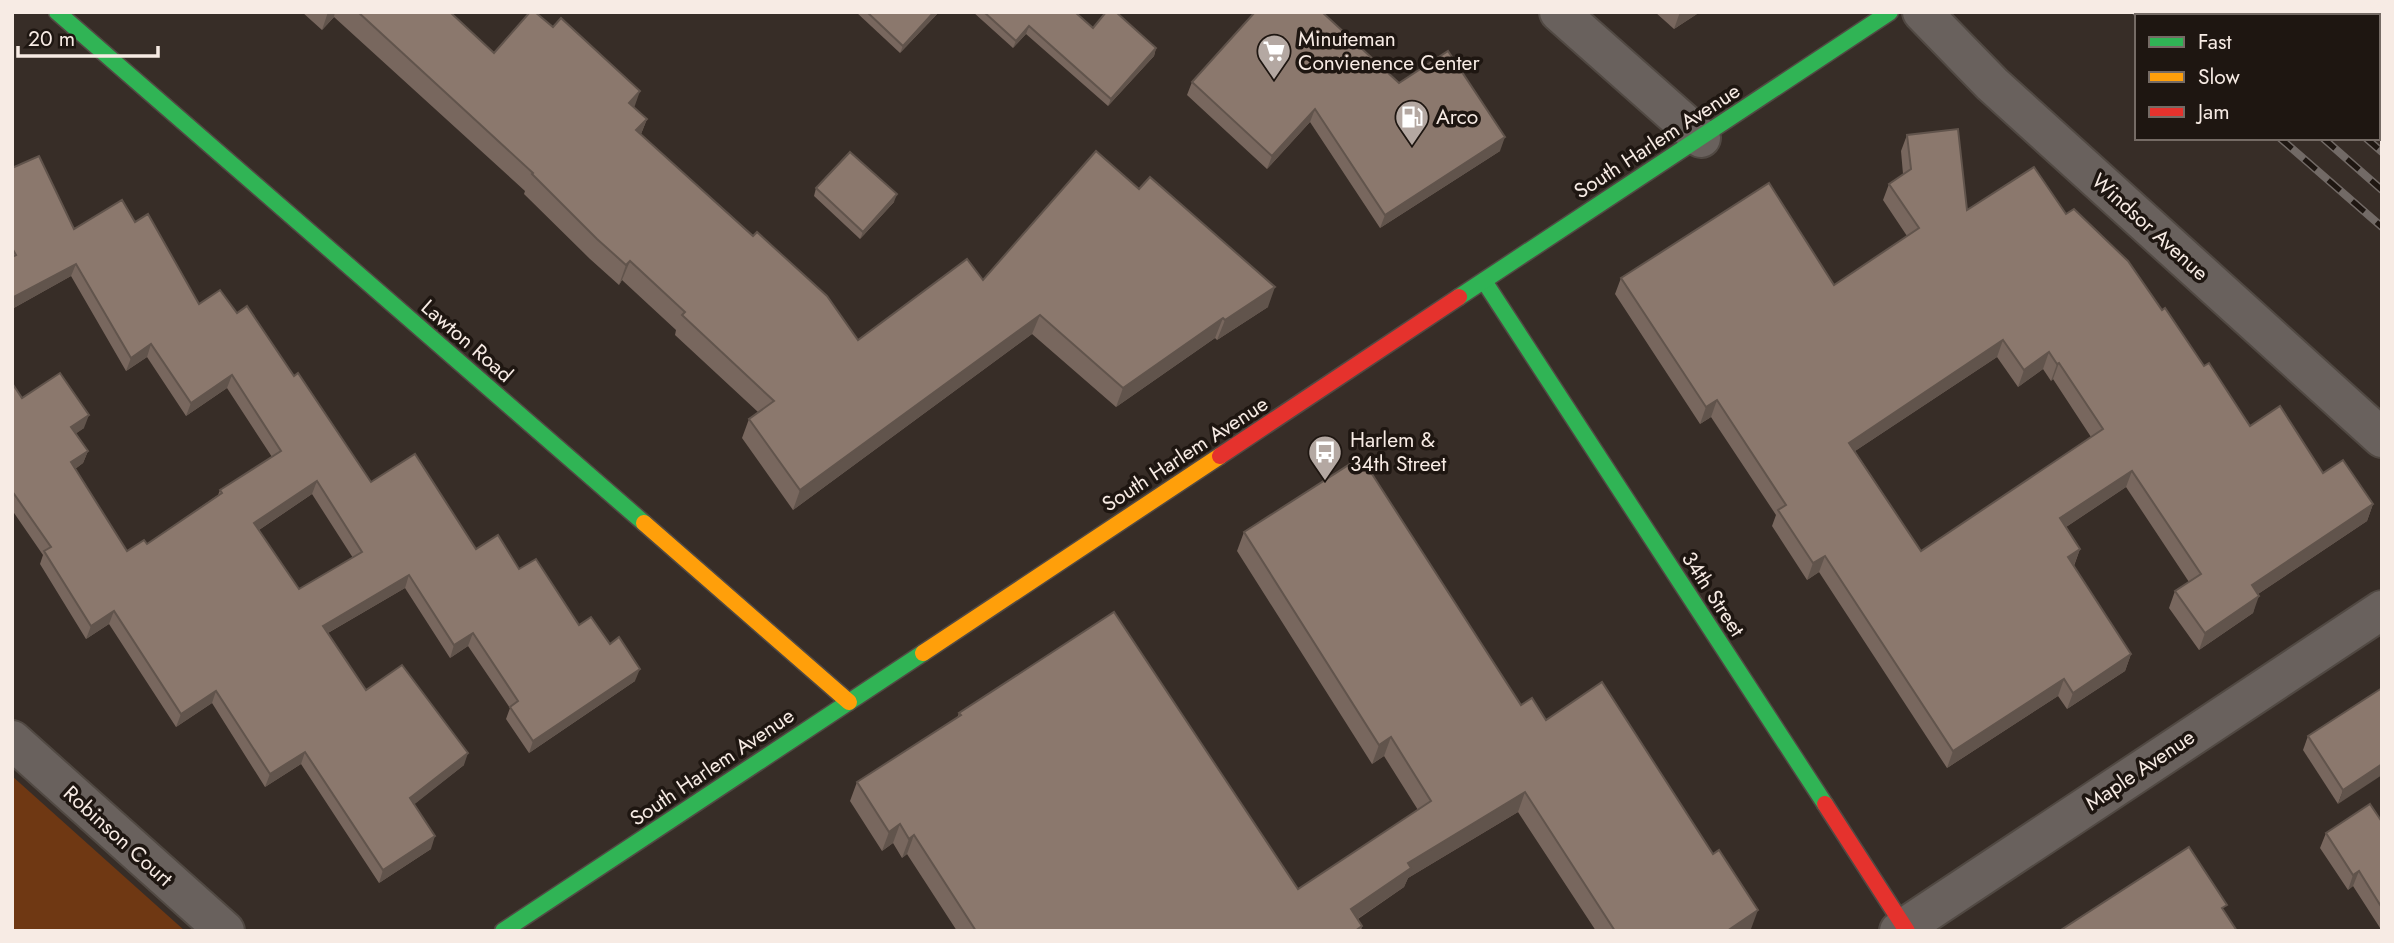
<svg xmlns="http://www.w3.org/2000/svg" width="2394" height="943" font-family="Jost,sans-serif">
  <rect width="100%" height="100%" fill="#372d27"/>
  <path fill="#6f3813" d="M12,776L185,931H12Z"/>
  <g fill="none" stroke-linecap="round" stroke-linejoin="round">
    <g stroke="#514943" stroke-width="42">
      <g id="street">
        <path d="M1559,12L1701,138"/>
        <path d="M1922,12L1992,84L2382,438"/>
        <path d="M12,740L225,931"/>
        <path d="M1899,931L2382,610"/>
      </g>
    </g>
    <g stroke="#514943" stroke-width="19">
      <g id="fast">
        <path d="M57,12L644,523"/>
        <path d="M1484,281L1825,804"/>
        <path d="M1459,297L1890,12"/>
        <path d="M503,931L923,653"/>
      </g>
    </g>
    <g stroke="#514943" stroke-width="19">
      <g id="slow">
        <path d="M644,523L849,702"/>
        <path d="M923,653L1220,456"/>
      </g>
    </g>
    <g stroke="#514943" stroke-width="19">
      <g id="jam">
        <path d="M1220,456L1459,297"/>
        <path d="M1825,804L1907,931"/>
      </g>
    </g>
    <use href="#street" stroke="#69615d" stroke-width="38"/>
    <use href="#fast" stroke="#30b455" stroke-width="16"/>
    <use href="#slow" stroke="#ff9f0a" stroke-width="16"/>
    <use href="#jam" stroke="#e5322d" stroke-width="16"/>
    <g stroke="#726a66" stroke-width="8">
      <g id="rail">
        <path d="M2136,12L2140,16"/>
        <path d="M2180,12L2184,16"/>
        <path d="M2223,12L2227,16"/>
        <path d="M2280,138L2382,227"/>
        <path d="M2323,138L2382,190"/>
        <path d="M2366,138L2382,152"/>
      </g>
    </g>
    <use href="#rail" stroke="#1e1611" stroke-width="5" stroke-dasharray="16" stroke-linecap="butt"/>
  </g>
  <g fill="#78675e" fill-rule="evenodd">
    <path d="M302,12H450L494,53L634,108L647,119L641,134L858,340L983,280L1268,307L1217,340L1215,338L1116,407L1032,334L793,510L742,438L749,419L758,412L675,335L676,330L622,280L619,285L590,259L524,194L525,191L334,17L322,30Z"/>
    <path d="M856,12H939L900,53Z"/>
    <path d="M973,12H1075L1093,28L1156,48L1154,56L1108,106L1026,34L1013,48Z"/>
    <path d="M1655,12H1700L1674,29Z"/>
    <path d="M1192,82L1399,83L1500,151L1380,228L1310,122L1267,169L1187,95Z"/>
    <path d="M1907,135L1967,210L2066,214L2162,310L2250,426L2373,504L2367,521L2258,594L2253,613L2199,650L2169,608L2175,591L2189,582L2126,487L2066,527L2080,549L2074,566L2131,654L2125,671L2067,709L2058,696L1947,768L1819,572L1807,580L1772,526L1776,515L1711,417L1700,424L1615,294L1621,278L1834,285L1907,236L1883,200L1889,184L1903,174L1901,151ZM1997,357L2018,387L2043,369L2051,381L2053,379L2091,437L1921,551L1855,451Z"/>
    <path d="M12,168L74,229L135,222L199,304L237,313L294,376L371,482L476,549L519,569L579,625L635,681L529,753L506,719L510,708L468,646L450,658L405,588L328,633L366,690L464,765L414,804L431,849L379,883L301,764L265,787L212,703L176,727L109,624L86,639L40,564L43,555L12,510V383L22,398L84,428L76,433L88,451L83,463L75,469L127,551L147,544L218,495L220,490L272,457L227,388L186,416L147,357L126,371L71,276L12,309ZM312,494L353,558L299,589L259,530Z"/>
    <path d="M816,188L894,202L860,239L814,196Z"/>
    <path d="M1244,532L1521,705L1546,720L1751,929L1749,931H1596L1518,812L1408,878L1404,887L1358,919L1362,926L1361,931H957L907,854L902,858L893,843L882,851L850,801L857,782L957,718L959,713L1298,889L1418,810L1384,756L1372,764L1237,551Z"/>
    <path d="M2382,688L2338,804L2303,750L2308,736Z"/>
    <path d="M2382,822V931L2353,886L2348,890L2320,848L2326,833Z"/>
  </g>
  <g fill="#61544c">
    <path d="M328,12H335L334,17L322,30Z"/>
    <path d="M934,12H939L900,53L903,46Z"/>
    <path d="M1680,12H1700L1674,29Z"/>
    <path d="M1029,26L1026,34L1013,48L1016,41Z"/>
    <path d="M1156,48L1154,56L1108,106L1111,99Z"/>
    <path d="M640,91L633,111L629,103Z"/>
    <path d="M1315,109L1310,122L1267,169L1272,156Z"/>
    <path d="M647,119L639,139L636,130Z"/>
    <path d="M1505,137L1500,151L1380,228L1385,215Z"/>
    <path d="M897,194L894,202L860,239L863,232Z"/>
    <path d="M630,261L622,280L619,285L626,265Z"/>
    <path d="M76,264L71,276L12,309V298Z"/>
    <path d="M1275,287L1268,307L1217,340L1225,320Z"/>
    <path d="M1040,315L1032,334L793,510L800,490Z"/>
    <path d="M1223,318L1215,338L1116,407L1123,388Z"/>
    <path d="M2003,340L1997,357L1843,459L1849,443Z"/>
    <path d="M151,344L147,357L126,371L131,358Z"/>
    <path d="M2049,352L2043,369L2018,387L2024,370Z"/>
    <path d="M2059,363L2053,379L2051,381L2057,364Z"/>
    <path d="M232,375L227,388L186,416L191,403Z"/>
    <path d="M1717,400L1711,417L1700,424L1706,407Z"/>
    <path d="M89,415L84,428L67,440L71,427Z"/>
    <path d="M88,451L83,463L67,475L71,462Z"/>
    <path d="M2132,471L2126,487L2054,535L2060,518Z"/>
    <path d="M317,481L312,494L250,536L254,523Z"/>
    <path d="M2373,504L2367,521L2246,602L2252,585Z"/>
    <path d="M2080,549L2074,565L2062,574L2068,557Z"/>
    <path d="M1825,556L1819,572L1807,580L1813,563Z"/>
    <path d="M409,575L405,588L319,638L323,626Z"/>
    <path d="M2259,596L2253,613L2199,650L2205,633Z"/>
    <path d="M114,611L109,624L86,639L91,626Z"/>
    <path d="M473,633L468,646L450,658L454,645Z"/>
    <path d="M2131,654L2125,671L2067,709L2073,693Z"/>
    <path d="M640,669L635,681L529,753L533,741Z"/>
    <path d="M2064,679L2058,696L1947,768L1953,751Z"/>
    <path d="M216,691L212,703L176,727L181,714Z"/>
    <path d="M1391,737L1384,756L1372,764L1379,745Z"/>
    <path d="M305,752L301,764L265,787L270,774Z"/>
    <path d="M468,753L464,765L406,811L410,798Z"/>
    <path d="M2382,764V775L2338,804L2343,790Z"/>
    <path d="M1525,792L1518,812L1408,878L1404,887L1344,928L1351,909L1408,863Z"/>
    <path d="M900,824L893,843L882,851L889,832Z"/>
    <path d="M914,835L907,854L902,858L909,839Z"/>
    <path d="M435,836L431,849L379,883L383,870Z"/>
    <path d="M2359,871L2353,886L2348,890L2353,875Z"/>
    <path d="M1758,910L1751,929L1749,931H1727Z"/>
  </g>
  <g fill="#8b786d" stroke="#61544c" stroke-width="2" fill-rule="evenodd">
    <path d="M358,12H450L494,53L530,12H535L553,27L561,18L640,91L629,103L647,119L636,130L753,236L757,232L827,296L858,340L967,259L983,280L1096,151L1139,189L1150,177L1275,287L1225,320L1223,318L1123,388L1040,315L800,490L749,419L774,401L682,315L685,312L630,261L626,265L597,239L532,174L533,173Z"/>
    <path d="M867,12H934L903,46Z"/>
    <path d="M984,12H1075L1093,28L1106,12H1116L1156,48L1111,99L1029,26L1016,41Z"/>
    <path d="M1255,12H1322L1399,83L1448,51L1505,137L1385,215L1315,109L1272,156L1192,82Z"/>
    <path d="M1958,129L1967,210L2034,167L2066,214L2074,209L2128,261L2162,310L2165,308L2204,366L2209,363L2250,426L2280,406L2323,473L2343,460L2373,504L2252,585L2259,596L2205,633L2175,591L2201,574L2132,471L2060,518L2080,549L2068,557L2131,654L2073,693L2064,679L1953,751L1825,556L1813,563L1778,510L1786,505L1717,400L1706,407L1621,278L1769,183L1834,285L1919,228L1889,184L1911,169L1907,135ZM2003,340L2024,370L2049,352L2057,364L2059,363L2103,429L1921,551L1849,443Z"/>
    <path d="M850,152L897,194L863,232L816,188Z"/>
    <path d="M39,156L74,229L122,200L135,222L148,214L199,304L220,290L237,313L247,306L294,376L298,373L371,482L415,454L476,549L498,535L519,569L536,559L579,625L591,617L610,644L619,637L640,669L533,741L510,707L518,701L473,633L454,645L409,575L323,626L366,690L402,665L468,753L410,798L435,836L383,870L305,752L270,774L216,691L181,714L114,611L91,626L44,551L51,547L12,491V383L22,398L60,373L89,415L71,427L88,451L71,462L127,551L144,540L147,544L222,493L220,490L281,451L232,375L191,403L151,344L131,358L76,264L12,298V257L16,255L12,248V168ZM317,481L362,552L299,589L254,523Z"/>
    <path d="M1361,457L1521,705L1532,698L1546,720L1602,682L1713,854L1719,850L1758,910L1727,931H1615L1525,792L1408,863L1411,868L1351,909L1362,926L1355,931H976L914,835L909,839L900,824L889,832L857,782L961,715L959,713L1114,612L1298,889L1431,801L1391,737L1379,745L1244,532Z"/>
    <path d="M2382,688V764L2343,790L2308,736Z"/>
    <path d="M2370,804L2382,822V908L2359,871L2353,875L2326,833Z"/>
    <path d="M2189,847L2227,905L2222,908L2237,931H2062L2061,930Z"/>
  </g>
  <defs>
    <g id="supermarket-pin" transform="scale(1.75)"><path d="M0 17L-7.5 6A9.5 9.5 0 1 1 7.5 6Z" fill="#b4a8a2" stroke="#1e1611"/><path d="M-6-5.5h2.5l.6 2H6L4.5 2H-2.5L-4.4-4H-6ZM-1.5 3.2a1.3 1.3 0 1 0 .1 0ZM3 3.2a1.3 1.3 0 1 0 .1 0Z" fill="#fff"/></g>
    <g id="fuel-pin" transform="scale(1.75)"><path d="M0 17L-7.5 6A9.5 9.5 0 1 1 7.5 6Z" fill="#b4a8a2" stroke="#1e1611"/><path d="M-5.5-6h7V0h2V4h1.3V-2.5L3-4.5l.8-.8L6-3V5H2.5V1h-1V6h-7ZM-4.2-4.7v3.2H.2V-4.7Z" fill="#fff"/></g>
    <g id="bus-pin" transform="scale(1.75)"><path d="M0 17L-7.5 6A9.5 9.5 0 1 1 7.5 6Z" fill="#b4a8a2" stroke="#1e1611"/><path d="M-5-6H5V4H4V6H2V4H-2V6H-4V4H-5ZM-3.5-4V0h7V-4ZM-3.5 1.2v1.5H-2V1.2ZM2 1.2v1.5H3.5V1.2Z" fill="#fff"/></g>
  </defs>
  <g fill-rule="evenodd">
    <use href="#supermarket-pin" x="1274" y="51"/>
    <use href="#fuel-pin" x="1412" y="117"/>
    <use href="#bus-pin" x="1325" y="452"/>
  </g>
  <g text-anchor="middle" stroke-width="7" stroke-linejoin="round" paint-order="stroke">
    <g font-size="21" fill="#f7ebe4" stroke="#1e1611" text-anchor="start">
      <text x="1298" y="46">Minuteman<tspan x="1298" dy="24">Convienence Center</tspan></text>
      <text x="1436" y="124">Arco</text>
      <text x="1350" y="447">Harlem &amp;<tspan x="1350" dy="24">34th Street</tspan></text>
    </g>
    <g font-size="21" fill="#f7ebe4" stroke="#1e1611">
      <text transform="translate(1657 141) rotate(-33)" y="7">South Harlem Avenue</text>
      <text transform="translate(2150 227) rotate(42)" y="7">Windsor Avenue</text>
      <text transform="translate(467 341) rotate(41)" y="7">Lawton Road</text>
      <text transform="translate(1185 454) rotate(-33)" y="7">South Harlem Avenue</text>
      <text transform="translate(1713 594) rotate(57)" y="7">34th Street</text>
      <text transform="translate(712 767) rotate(-34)" y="7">South Harlem Avenue</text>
      <text transform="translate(2140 770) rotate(-34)" y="7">Maple Avenue</text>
      <text transform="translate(118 836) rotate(42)" y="7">Robinson Court</text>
    </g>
  </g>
  <rect width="2394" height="943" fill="none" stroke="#f7ebe4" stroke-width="28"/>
  <rect x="2135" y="14" width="245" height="126" fill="#1e1611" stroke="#756b65" stroke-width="2"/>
  <rect x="2149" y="37" width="35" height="10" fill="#30b455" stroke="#756b65" stroke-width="2"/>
  <text x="2198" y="49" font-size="21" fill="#f7ebe4">Fast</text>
  <rect x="2149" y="72" width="35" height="10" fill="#ff9f0a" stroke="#756b65" stroke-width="2"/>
  <text x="2198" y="84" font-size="21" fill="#f7ebe4">Slow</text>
  <rect x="2149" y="107" width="35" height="10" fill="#e5322d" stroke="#756b65" stroke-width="2"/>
  <text x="2198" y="119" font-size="21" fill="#f7ebe4">Jam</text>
  <path d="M18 46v10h140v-10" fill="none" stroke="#f7ebe4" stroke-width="3.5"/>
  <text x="28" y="46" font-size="21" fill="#f7ebe4" stroke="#1e1611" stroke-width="5" paint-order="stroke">20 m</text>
</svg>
